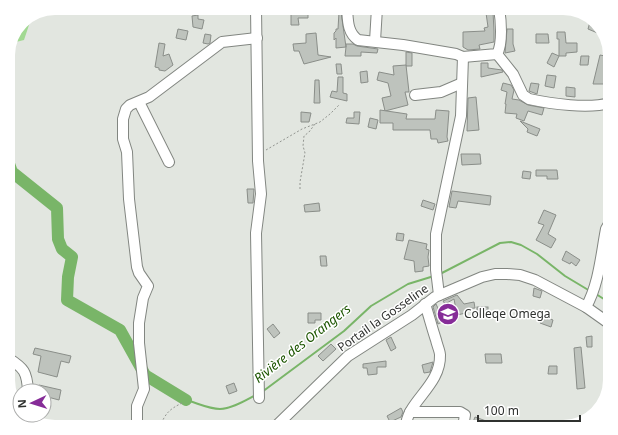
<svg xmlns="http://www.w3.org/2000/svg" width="618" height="435" font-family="'Noto Sans',sans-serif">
  <rect width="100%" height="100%" fill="#e2e6e0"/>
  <path fill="#a2d992" d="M28,18L30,22L24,40L16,42L14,52L8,53L24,20Z"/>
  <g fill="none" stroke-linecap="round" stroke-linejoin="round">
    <g stroke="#79b568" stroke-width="2">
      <path d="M440,274L500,243L511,242L521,245L537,254L565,276L590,291"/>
      <path d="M596,294L610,303"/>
      <path d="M262,392L344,331L371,306L408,284L434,276"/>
      <path d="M186,400C197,403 209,409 220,409C232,409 246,400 256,395"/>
    </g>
    <path stroke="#79b568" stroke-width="12" d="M8,161L12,172L57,208L58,239L62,249L72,257L68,277L67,300L120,330L145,375L186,400"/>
  </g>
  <g fill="#bec3bd" stroke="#8a8e89">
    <path d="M292,8H299V13H308V18H298L299,25H291V13H292Z"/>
    <path d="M339,12H341L346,47V44H353L357,46L378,49L377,53L361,52V56H345L346,47L336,48V38L334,40V33L336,31V29H338Z"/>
    <path d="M493,12L494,31V42L479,45L480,49L468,50L463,47V32L485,31L484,28L488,27L486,13Z"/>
    <path d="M198,15V19L204,20L202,29L193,27L192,16Z"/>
    <path d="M591,18L595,25L600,34L588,29Z"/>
    <path d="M178,29L188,31L186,40L176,38Z"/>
    <path d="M507,29H513V44L515,51L505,53Z"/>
    <path d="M557,32H565L566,43H577V52L566,53V56H559V39H557Z"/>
    <path d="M316,33L318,55L331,57L304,64L299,51H294L293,44L306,43V34Z"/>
    <path d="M205,34L211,35L210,43L208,44L203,43Z"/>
    <path d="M536,34H548L549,43H536Z"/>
    <path d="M159,43L165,44L163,56L169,54L173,65L165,71L159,70V68L155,67Z"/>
    <path d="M406,52L412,53V66H406Z"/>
    <path d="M552,53L559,56L554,67L547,63Z"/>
    <path d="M600,55L610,57V84H593Z"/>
    <path d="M581,56H589L588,65H580Z"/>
    <path d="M481,63H488V68L502,70L503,72L481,77Z"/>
    <path d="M336,64H341L342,74H337Z"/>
    <path d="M406,65L409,92H405L408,105L385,111L382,98L391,96L388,83L377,80L379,72L394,75L393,66Z"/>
    <path d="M367,71L368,82L361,83L360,72Z"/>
    <path d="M547,75L556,76L554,88L545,86Z"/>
    <path d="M338,77H343V93L347,94V101L330,97L332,91L337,92Z"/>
    <path d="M315,80H319L320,103H314Z"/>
    <path d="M503,83L511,85L514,90L512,99L519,100L528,105L544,108L542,115L528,111L524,121L516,118L517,114L505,113L506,104H505L507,92L501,90Z"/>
    <path d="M531,83L539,84L537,94L529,91Z"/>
    <path d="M566,87L575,88V97L566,96Z"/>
    <path d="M476,97L479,130L467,131L468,98Z"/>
    <path d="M380,110L407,114L406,119H435L436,110L449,111L447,137L448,141L438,143L437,139H431L430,130H393V123H380Z"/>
    <path d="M301,112L311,113L309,122H301Z"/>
    <path d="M354,112H360L359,124L346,123L347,118H354Z"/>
    <path d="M370,118L378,120L376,129L368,127Z"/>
    <path d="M520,121L540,129L537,136L527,132L528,129Z"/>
    <path d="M461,154H480L481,164L462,165Z"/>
    <path d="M536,170H557L558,179H547V176H536Z"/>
    <path d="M523,171L531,172L530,179L522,178Z"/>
    <path d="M247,189H254L253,203H248Z"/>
    <path d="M452,191L491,196L490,205L458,201L456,208L449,207Z"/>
    <path d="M423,200L435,204L433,210L421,206Z"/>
    <path d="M319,203L320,211L305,212L304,205Z"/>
    <path d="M544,210L556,215L548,234L556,239L551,248L536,240L544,225L538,223Z"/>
    <path d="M397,233L404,234L403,241L396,240Z"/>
    <path d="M409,240L427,244L426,249L429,250L428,257L429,266L423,267V271L415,272L414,261L404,259Z"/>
    <path d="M566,251L580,260L576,266L571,262L570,264L562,260Z"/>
    <path d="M320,256H326L327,266H321Z"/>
    <path d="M534,288L542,291L540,298L533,296Z"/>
    <path d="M457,295L464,304L474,302L475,308L465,309L466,313L457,315L454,299L445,304L443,301Z"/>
    <path d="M436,304L444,321L438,324L433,307Z"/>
    <rect x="477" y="307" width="11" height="10"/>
    <path d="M308,313H321V320H315V323H308Z"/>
    <path d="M543,316L553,320L551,327L540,323Z"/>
    <path d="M273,324L280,333L274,338L267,329Z"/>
    <path d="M592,336V347H587L586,337Z"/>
    <path d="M391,337L396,348L391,351L386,340Z"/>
    <path d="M331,344L336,349L323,361L318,356Z"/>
    <path d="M581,347L585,388L577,389L574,348Z"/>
    <path d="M35,348L71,356L69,363L61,361L57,377L38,372L41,356L33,354Z"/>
    <path d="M485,354H501L502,363H486Z"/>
    <path d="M386,361V367H377V374L368,375L367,368H363V364Z"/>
    <path d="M433,362L430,372L424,373L422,365Z"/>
    <path d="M549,366H557V374H548Z"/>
    <path d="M234,383L237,391L229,394L226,386Z"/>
    <path d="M39,385L61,390L59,400L44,396V391H37Z"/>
    <path d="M401,408L403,412L401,417L390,422L387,416Z"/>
    <path d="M475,417L489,422L488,427H471Z"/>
    <path d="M414,421L429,424V427H413Z"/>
  </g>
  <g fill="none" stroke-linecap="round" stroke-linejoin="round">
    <g stroke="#828681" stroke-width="12">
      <g id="minor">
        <path d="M256,8L258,161L261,194L256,233L259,398"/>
        <path d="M347,8C348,20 347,32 358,40L403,45L456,54L463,57L497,54C503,43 501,20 499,8"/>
        <path d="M375,41L377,8"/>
        <path d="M497,54L513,74L523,95L529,99C552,104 588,109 610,103"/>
        <path d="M415,95L441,92L462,83"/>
        <path d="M139,102L169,162"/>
        <path d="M439,295L436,270V234L461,116L463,57"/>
        <path d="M586,307C599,284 601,255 606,229L610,222"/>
        <path d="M8,358C24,368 27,372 28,391"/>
        <path d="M410,412H460L465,415L463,427"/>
        <path d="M27,417V415"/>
        <path d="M137,427V406L144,389L139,343V323L143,298L148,286L139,273L137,267L129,199L127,152L123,139V119L126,109L130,105L149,97L222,42L257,38"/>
        <path d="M275,427L348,356L412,315L435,297L482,277L495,274H507L520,275L535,280L586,307L610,324"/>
        <path d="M406,427C406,402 441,386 440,355C440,351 437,345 436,340C432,328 429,316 425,304"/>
      </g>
    </g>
    <g stroke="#929590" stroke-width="1" stroke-dasharray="2 2" stroke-linecap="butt">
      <path d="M266,150L302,129L320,122L330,114L339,105"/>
      <path d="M300,189V182L305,153L303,146L304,136L309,132L315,124"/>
      <path d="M160,427C165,413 170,409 182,403"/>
    </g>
    <use href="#minor" stroke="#fff" stroke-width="10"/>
  </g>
  <defs>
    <g id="school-disc" transform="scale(1.15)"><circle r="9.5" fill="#862c98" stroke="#fff"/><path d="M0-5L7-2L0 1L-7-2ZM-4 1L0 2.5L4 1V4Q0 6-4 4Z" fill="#fff"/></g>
  </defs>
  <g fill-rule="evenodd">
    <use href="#school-disc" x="448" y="314"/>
  </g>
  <g text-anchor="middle" stroke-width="3" stroke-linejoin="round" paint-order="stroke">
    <g font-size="12" fill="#2f312f" stroke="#fff" text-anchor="start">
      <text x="464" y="318">Colleqe Omega</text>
    </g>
    <g font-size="12" fill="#2f312f" stroke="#fff">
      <text transform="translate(383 318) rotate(-35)" y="4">Portail la Gosseline</text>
    </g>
    <g font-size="13" font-style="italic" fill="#1d5602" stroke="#fff">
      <text transform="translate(302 343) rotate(-38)" y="5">Rivière des Orangers</text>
    </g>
  </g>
  <path d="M0 0H618V435H0ZM55 15H563A40 40 0 0 1 603 55V380A40 40 0 0 1 563 420H55A40 40 0 0 1 15 380V55A40 40 0 0 1 55 15Z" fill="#fff" fill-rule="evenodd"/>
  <g transform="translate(32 403) rotate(266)"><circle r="19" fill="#ffffff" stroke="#acadac"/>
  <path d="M0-3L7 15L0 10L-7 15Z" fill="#862c98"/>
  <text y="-6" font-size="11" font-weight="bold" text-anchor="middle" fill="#2f312f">N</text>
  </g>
  <path d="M478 415v6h102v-6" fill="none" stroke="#2f312f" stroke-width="2"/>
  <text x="484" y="415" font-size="12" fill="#2f312f" stroke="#ffffff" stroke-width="3" paint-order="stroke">100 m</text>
</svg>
